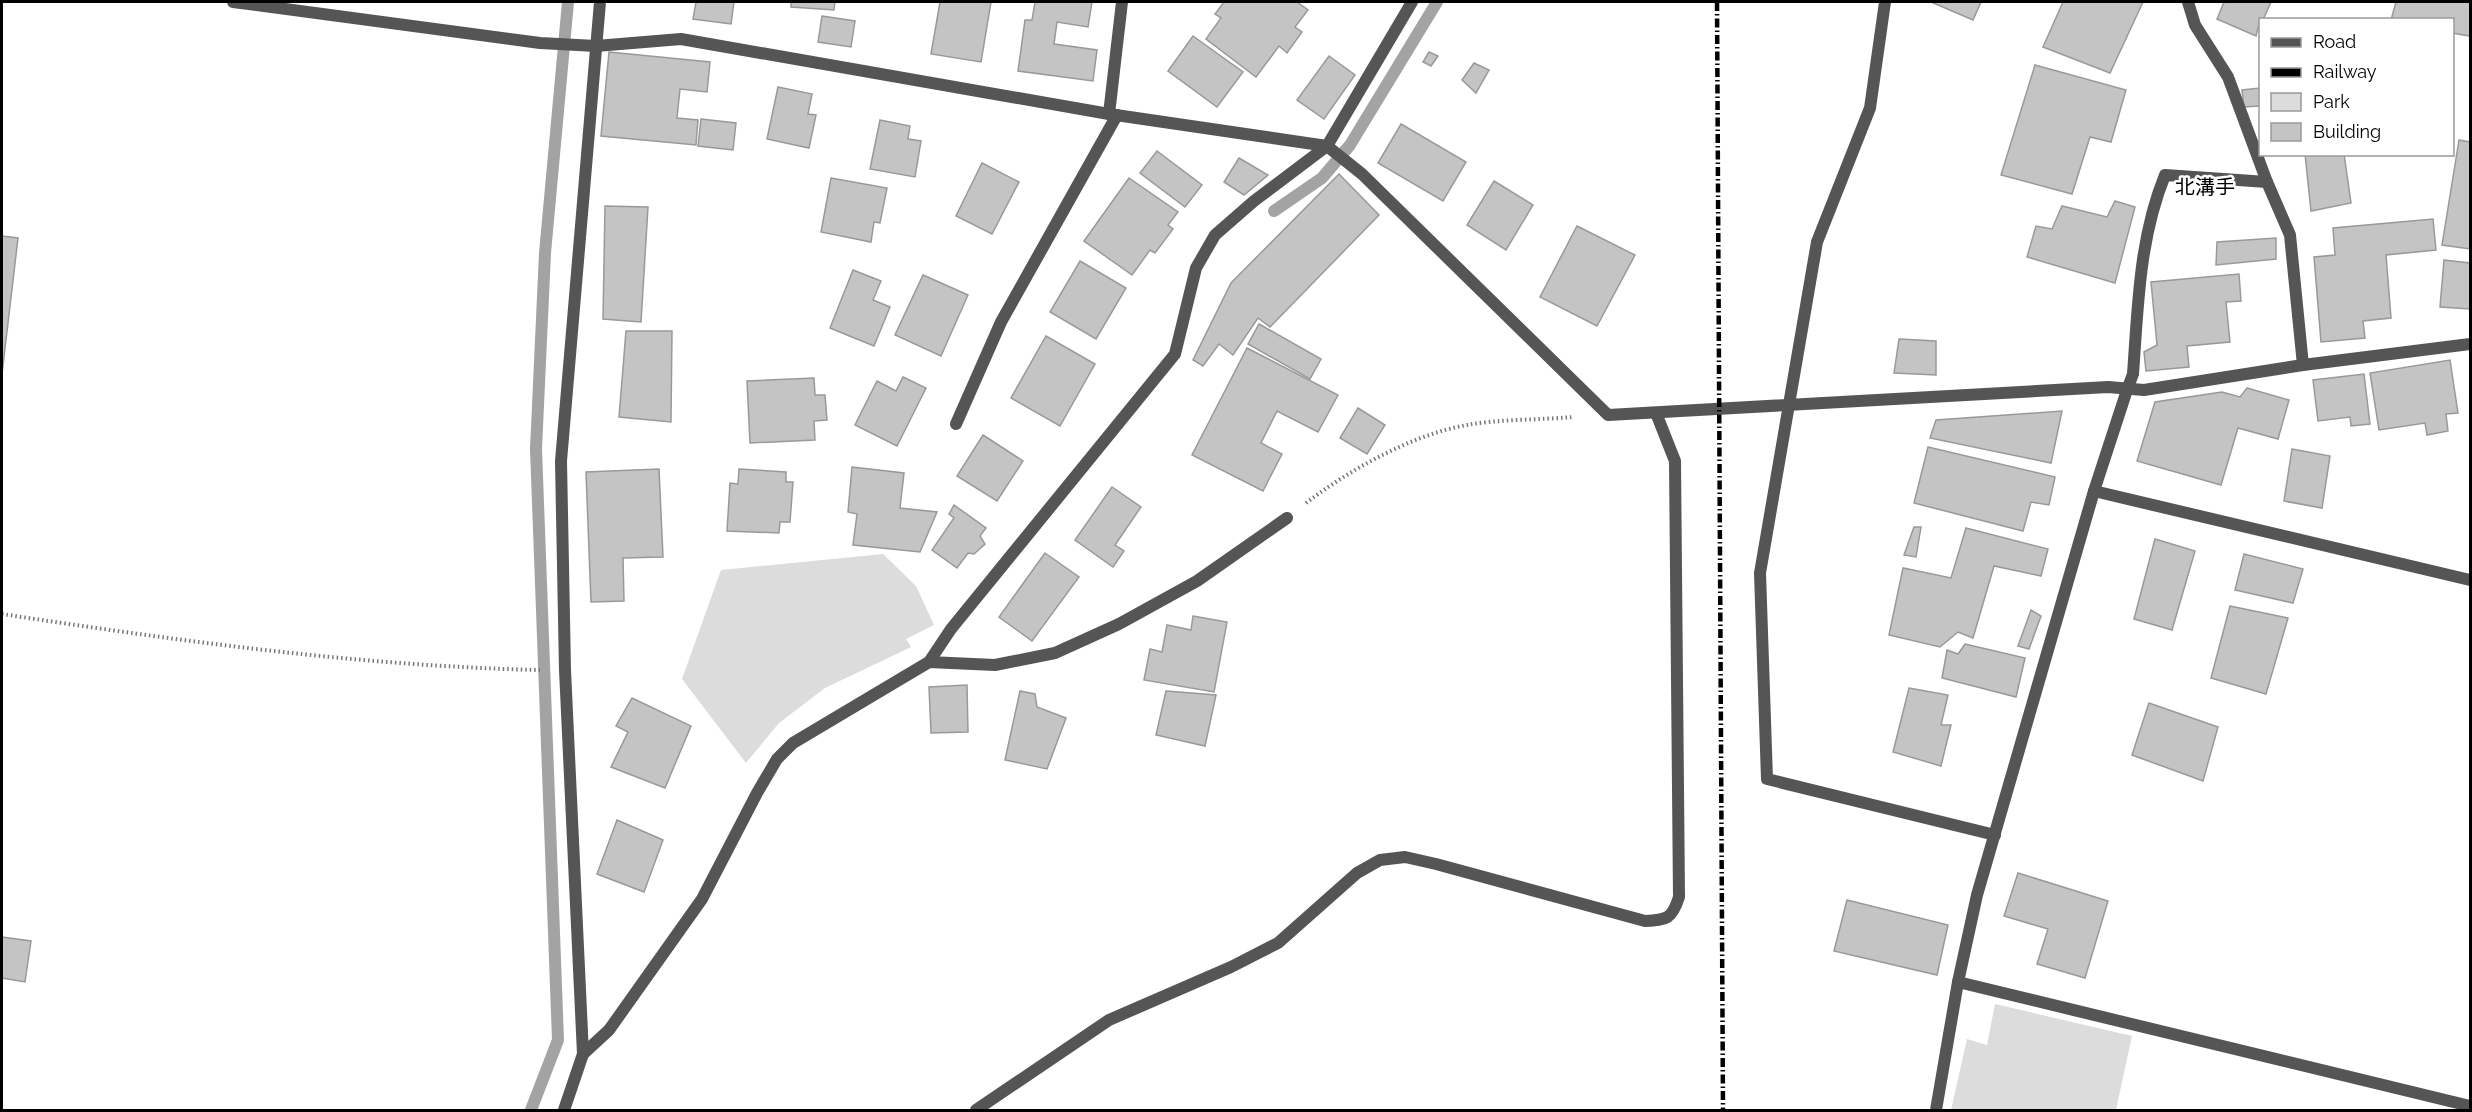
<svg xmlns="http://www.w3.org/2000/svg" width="2472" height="1112" font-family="Raleway,'Noto Sans JP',sans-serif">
  <rect width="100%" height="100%" fill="#fff"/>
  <g fill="#dcdcdc">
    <path d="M883,554L916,586L934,625L906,639L911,647L825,688L779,723L746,763L682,679L721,570Z"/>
    <path d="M1995,1004L2132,1036L2116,1110H1951L1967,1039L1987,1045Z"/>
  </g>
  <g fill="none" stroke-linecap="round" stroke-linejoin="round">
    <g stroke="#a3a3a3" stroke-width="12">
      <path d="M1274,211L1322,178L1350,145L1437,2"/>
      <path d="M531,1110L558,1040L536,449L545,253L568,2"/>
    </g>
  </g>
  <g fill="#c4c4c4" stroke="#999" stroke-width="1.5">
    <path d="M696,2H734L731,24L693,19Z"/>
    <path d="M791,2H835L834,10L791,7Z"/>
    <path d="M940,2H991L981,62L931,54Z"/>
    <path d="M1035,2H1092L1088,27L1057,22L1054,44L1097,50L1093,81L1018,71L1025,20H1032Z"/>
    <path d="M1224,2H1297L1308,10L1295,27L1302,32L1287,53L1279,46L1256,77L1206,39L1221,18L1215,14Z"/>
    <path d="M1931,2H1981L1973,20Z"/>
    <path d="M2063,2H2143L2110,73L2043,47Z"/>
    <path d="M2224,2H2271L2263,20H2260L2256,36L2217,19Z"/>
    <path d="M2396,2H2470V36L2452,33V20H2391Z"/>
    <path d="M822,16L855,21L851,47L818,42Z"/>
    <path d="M1193,36L1243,72L1217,107L1168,71Z"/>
    <path d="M609,52L710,62L707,92L680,89L677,118L698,120L696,145L601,136Z"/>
    <path d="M1429,52L1438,56L1431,66L1423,62Z"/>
    <path d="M1329,56L1355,75L1324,119L1297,100Z"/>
    <path d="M1474,63L1489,70L1476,93L1462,80Z"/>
    <path d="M2035,65L2126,90L2111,142L2090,137L2072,194L2001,175Z"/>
    <path d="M778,87L812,94L808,114L816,115L809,148L767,139Z"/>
    <path d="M2260,88V106L2244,107L2242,90Z"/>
    <path d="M701,119L736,123L733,150L698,146Z"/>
    <path d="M880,120L910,126L908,139L921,141L915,177L870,169Z"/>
    <path d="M1401,124L1466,162L1443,201L1378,163Z"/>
    <path d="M2459,140L2470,142V249L2442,245Z"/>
    <path d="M1157,151L1202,185L1185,207L1140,173Z"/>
    <path d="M2305,154H2344L2351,203L2311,211Z"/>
    <path d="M1239,158L1268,175L1244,195L1224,182Z"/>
    <path d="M982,163L1019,182L992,234L956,216Z"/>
    <path d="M1339,174L1379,215L1270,327L1258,318L1233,355L1219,344L1203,366L1193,360L1231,283Z"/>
    <path d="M831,178L887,188L880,223L874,222L871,242L821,232Z"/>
    <path d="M1129,178L1178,212L1168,225L1173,229L1155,253L1150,250L1132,275L1084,241Z"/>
    <path d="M1494,181L1533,205L1506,250L1467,225Z"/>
    <path d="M2115,201L2135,207L2115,283L2027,257L2036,226L2052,229L2062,206L2107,217Z"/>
    <path d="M605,206L648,207L641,322L603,319Z"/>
    <path d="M2433,219L2436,250L2386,255L2391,318L2363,321L2365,338L2321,342L2314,257L2335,255L2333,228Z"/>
    <path d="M1577,226L1635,255L1597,326L1540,297Z"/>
    <path d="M2,236L18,238L2,374Z"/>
    <path d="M2276,238V259L2216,265L2217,242Z"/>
    <path d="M2444,260L2470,263V309L2440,307Z"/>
    <path d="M1080,261L1126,288L1096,339L1050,312Z"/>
    <path d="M853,270L881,281L873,300L890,307L874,346L830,328Z"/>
    <path d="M2239,274L2241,301L2226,302L2230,342L2187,346L2189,367L2146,371L2144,352L2157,345L2151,282Z"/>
    <path d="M923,275L968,295L941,356L895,335Z"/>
    <path d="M1259,324L1321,359L1310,379L1248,344Z"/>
    <path d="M626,331H672L671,422L619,417Z"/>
    <path d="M1046,336L1095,364L1060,426L1011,398Z"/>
    <path d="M1899,339L1936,341V375L1894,373Z"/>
    <path d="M1247,348L1338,395L1318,432L1277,411L1261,443L1282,454L1263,491L1192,455Z"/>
    <path d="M2450,360L2458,413L2446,414L2448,431L2427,435L2425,423L2379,430L2370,373Z"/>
    <path d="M2364,374L2370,424L2351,426L2350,417L2318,421L2313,380Z"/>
    <path d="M903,377L926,388L897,446L855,425L877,381L896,391Z"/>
    <path d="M814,378L815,395H825L827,420L814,421L815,440L750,443L747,381Z"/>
    <path d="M2247,388L2289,400L2278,439L2238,428L2221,485L2137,461L2155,402L2222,392L2240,397Z"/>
    <path d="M1358,408L1385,425L1367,454L1340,438Z"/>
    <path d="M2062,411L2051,463L1930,438L1936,420Z"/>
    <path d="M983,435L1023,461L997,501L957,476Z"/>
    <path d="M1928,447L2055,477L2049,505L2031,502L2023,531L1914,503Z"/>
    <path d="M2292,449L2330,456L2322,508L2284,501Z"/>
    <path d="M852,467L904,473L900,508L937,512L920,552L853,545L857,514L848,512Z"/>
    <path d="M659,469L663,557L623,558L624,601L591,602L586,472Z"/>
    <path d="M739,469L786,472V482H793L790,522H780L779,533L727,531L730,483L738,484Z"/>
    <path d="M1112,487L1141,507L1115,545L1124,551L1113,567L1075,540Z"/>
    <path d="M954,505L986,528L980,536L985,544L974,554L968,553L957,568L932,550L954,518L949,514Z"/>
    <path d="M1914,527H1921L1916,557L1904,555Z"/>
    <path d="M1966,528L2048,549L2041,576L1994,566L1973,638L1958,632L1940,647L1889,635L1903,568L1951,578Z"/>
    <path d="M2155,539L2195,551L2172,630L2134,619Z"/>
    <path d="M1045,553L1079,577L1032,641L999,617Z"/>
    <path d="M2244,554L2303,569L2293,603L2235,590Z"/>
    <path d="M2230,606L2288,618L2266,694L2211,678Z"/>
    <path d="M2031,610L2041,616L2029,649L2018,646Z"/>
    <path d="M1193,616L1227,622L1214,692L1144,680L1150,649L1162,652L1167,625L1191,630Z"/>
    <path d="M1965,644L2025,658L2016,697L1942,678L1947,650L1958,654Z"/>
    <path d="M967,685L968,732L931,733L929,687Z"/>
    <path d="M1909,688L1948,695L1941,725H1951L1941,766L1893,752Z"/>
    <path d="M1020,691L1035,694L1037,707L1066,718L1047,769L1005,760Z"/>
    <path d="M1166,691L1216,695L1205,746L1156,735Z"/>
    <path d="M632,698L691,726L665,788L611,767L628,732L616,726Z"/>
    <path d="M2149,703L2218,727L2203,781L2132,755Z"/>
    <path d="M617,820L663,840L644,892L597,874Z"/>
    <path d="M2018,873L2108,901L2085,978L2037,964L2048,929L2004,916Z"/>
    <path d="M1847,900L1948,925L1937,975L1834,951Z"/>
    <path d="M2,937L31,941L25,982L2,978Z"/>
  </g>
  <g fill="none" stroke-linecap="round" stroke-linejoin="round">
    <g stroke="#777" stroke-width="4" stroke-dasharray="1.5 3" stroke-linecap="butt">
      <path d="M1306,503C1351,469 1411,435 1467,425C1499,419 1540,420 1573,417"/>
      <path d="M2,614C180,641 360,666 540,670"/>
    </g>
    <path stroke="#555" stroke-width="12" d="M2127,390L2133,374C2138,306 2139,239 2165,175L2267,182"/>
    <g stroke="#555" stroke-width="12">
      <path d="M233,2L540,43L596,46L681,39L1109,114L1327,146L1362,174L1608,415L2108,387L2144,390L2303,365L2470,344"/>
      <path d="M1885,2L1870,108L1817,242L1760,573L1767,779L1995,835"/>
      <path d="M2188,2L2195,25L2228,77L2267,182L2290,235L2303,365"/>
      <path d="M1109,114L1122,2"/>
      <path d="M956,424L1001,322L1117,115"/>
      <path d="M2094,491L2470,580"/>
      <path d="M929,662L951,629L1175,354L1196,268L1215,235L1254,201L1327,146L1412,2"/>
      <path d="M1958,982L2470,1106"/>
      <path d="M583,1054L609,1030L702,899L757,793L777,759L793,743L929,662L995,665L1055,653L1119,624L1197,581L1287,518"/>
      <path d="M564,1110L583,1054L565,670L561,461L600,2"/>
      <path d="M976,1110L1109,1020L1231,967L1278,943L1357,873L1380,860L1405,857L1436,864L1645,921C1667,920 1672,919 1679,897L1675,461L1656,413"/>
      <path d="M1936,1110L1958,982L1977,895L2094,491L2127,390"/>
    </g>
    <path stroke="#000" stroke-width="4.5" stroke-dasharray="9 3 1.5 3" stroke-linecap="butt" d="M1717,2L1723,1110"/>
  </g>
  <g text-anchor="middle" stroke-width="5" stroke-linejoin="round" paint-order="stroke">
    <g font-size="20" fill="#000" stroke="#fff">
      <text x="2205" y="194">北溝手</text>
    </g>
  </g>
  <rect width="2472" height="1112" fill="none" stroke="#000000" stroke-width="6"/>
  <rect x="2259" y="18" width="195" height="138" fill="#ffffff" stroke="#999999" stroke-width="1.5"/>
  <rect x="2271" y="38" width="30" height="9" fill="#555555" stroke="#999999" stroke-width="1.5"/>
  <text x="2313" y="48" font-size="18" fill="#000000">Road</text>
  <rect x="2271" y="68" width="30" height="9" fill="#000000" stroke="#999999" stroke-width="1.5"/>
  <text x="2313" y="78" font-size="18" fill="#000000">Railway</text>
  <rect x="2271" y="93" width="30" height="18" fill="#dcdcdc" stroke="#999999" stroke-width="1.5"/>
  <text x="2313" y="108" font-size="18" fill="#000000">Park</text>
  <rect x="2271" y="123" width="30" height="18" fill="#c4c4c4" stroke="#999999" stroke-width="1.5"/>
  <text x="2313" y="138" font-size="18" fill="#000000">Building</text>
</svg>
